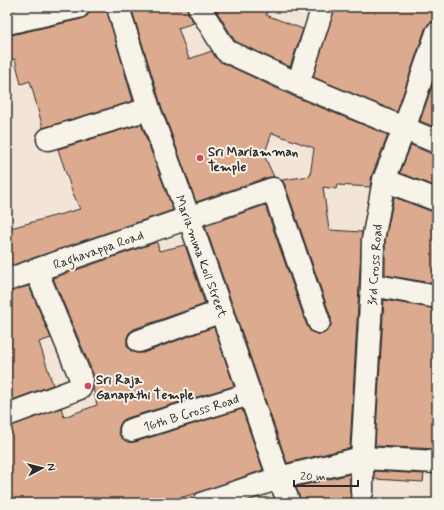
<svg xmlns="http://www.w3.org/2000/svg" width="444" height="510" font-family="Mynerve,sans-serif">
  <rect width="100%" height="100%" fill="#f2e4d6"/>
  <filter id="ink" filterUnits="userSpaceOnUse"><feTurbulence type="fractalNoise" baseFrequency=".025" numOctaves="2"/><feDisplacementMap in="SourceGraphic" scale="8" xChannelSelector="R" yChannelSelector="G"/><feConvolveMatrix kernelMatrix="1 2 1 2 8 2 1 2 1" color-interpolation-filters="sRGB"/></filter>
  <g filter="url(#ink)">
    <g fill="#dcaa8e" stroke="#2b2b2b">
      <path d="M90,7H106L133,101L43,128L30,81L21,84L15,59L7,61V36L81,19L87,16L90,11Z"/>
      <path d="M131,7H187L188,14L194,23L178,28L189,59L212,51L216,58L221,62L293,96L388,135L372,175L370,187L337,185L336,189L323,187L329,230L362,232L350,448L287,463L205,226L265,205L307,326L311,332L317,334H323L328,330L331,325V318L285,185L282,180L310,176L314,148L272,133L264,155L274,177H269L196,202L161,105Z"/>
      <path d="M214,7H269L266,15L303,29L290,67L235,41Z"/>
      <path d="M335,7H421L437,13V21L429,23L425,29L397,112L313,77Z"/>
      <path d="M437,71V128L420,121Z"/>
      <path d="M141,124L173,210L7,267V229L80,209L72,191L58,149Z"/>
      <path d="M411,145L432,154H437V187L400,173Z"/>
      <path d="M394,197L433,212H437V284L385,275V241Z"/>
      <path d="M157,242L159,251L185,245L205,304L134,329L129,333L127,338V346L131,351L136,353H143L214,327L234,386L127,418L122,421L119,427V434L123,439L128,442H135L242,409L263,470L197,493L162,503H7V427L61,408L64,417L97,405L93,388L94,376L53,278Z"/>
      <path d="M29,286L51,338L39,342L53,385L7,402V292Z"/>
      <path d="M384,300L437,309V449L375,446Z"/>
      <path d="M374,471L424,474L423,482L374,479Z"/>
      <path d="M350,474V492L351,499L356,503H301L296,487Z"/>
    </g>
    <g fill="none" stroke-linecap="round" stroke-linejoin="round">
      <g stroke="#2b2b2b" stroke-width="25">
        <g id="minor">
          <path d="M118,7L149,109L189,218L279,478L289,503"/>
          <path d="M199,7L226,51L298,84L437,142"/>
          <path d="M7,23L78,7"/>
          <path d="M298,84L323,7"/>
          <path d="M48,139L149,109"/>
          <path d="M384,180L437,200"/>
          <path d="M7,280L273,189L319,322"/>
          <path d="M372,285L437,297"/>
          <path d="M139,341L222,311"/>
          <path d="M7,415L80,388L82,381L36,270"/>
          <path d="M131,430L250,394"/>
          <path d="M362,492V458L372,285L373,240L384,180L404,129L437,33"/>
          <path d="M204,503L279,478L362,458L437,462"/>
        </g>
      </g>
      <use href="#minor" stroke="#f7f3e8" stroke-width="22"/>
    </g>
  </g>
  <g fill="#d1495b" stroke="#f7f3e8" stroke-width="1.5">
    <circle cx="200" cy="158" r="4"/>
    <circle cx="88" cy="386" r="4"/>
  </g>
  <g text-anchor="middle" stroke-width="4" stroke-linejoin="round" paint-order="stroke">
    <g font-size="13" font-weight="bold" fill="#2b2b2b" stroke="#f7f3e8" text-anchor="start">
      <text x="208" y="156">Sri Mariamman<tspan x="208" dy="15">Temple</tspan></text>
      <text x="96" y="384">Sri Raja<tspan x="96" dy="15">Ganapathi Temple</tspan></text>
    </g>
    <g font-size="13" fill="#2b2b2b" stroke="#f7f3e8">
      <text transform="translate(98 249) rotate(-19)" y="5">Raghavappa Road</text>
      <text transform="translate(202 256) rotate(70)" y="5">Mariamma Koil Street</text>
      <text transform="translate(374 265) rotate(-86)" y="5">3rd Cross Road</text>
      <text transform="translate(191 412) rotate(-17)" y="5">16th B Cross Road</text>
    </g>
  </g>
  <rect width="444" height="510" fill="none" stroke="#f7f3e8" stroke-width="24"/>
  <rect x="12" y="12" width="420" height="486" fill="none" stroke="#2b2b2b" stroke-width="1.5" filter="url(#ink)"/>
  <g transform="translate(42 468) rotate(83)" stroke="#f7f3e8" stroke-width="3" paint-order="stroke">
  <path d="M0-3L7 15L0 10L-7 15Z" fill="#2b2b2b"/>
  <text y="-6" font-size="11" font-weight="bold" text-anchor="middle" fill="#2b2b2b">N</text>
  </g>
  <path d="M294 480v6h64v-6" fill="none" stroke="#2b2b2b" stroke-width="2"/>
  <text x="300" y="480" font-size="12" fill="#2b2b2b" stroke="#f7f3e8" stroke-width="3" paint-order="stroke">20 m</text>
</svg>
